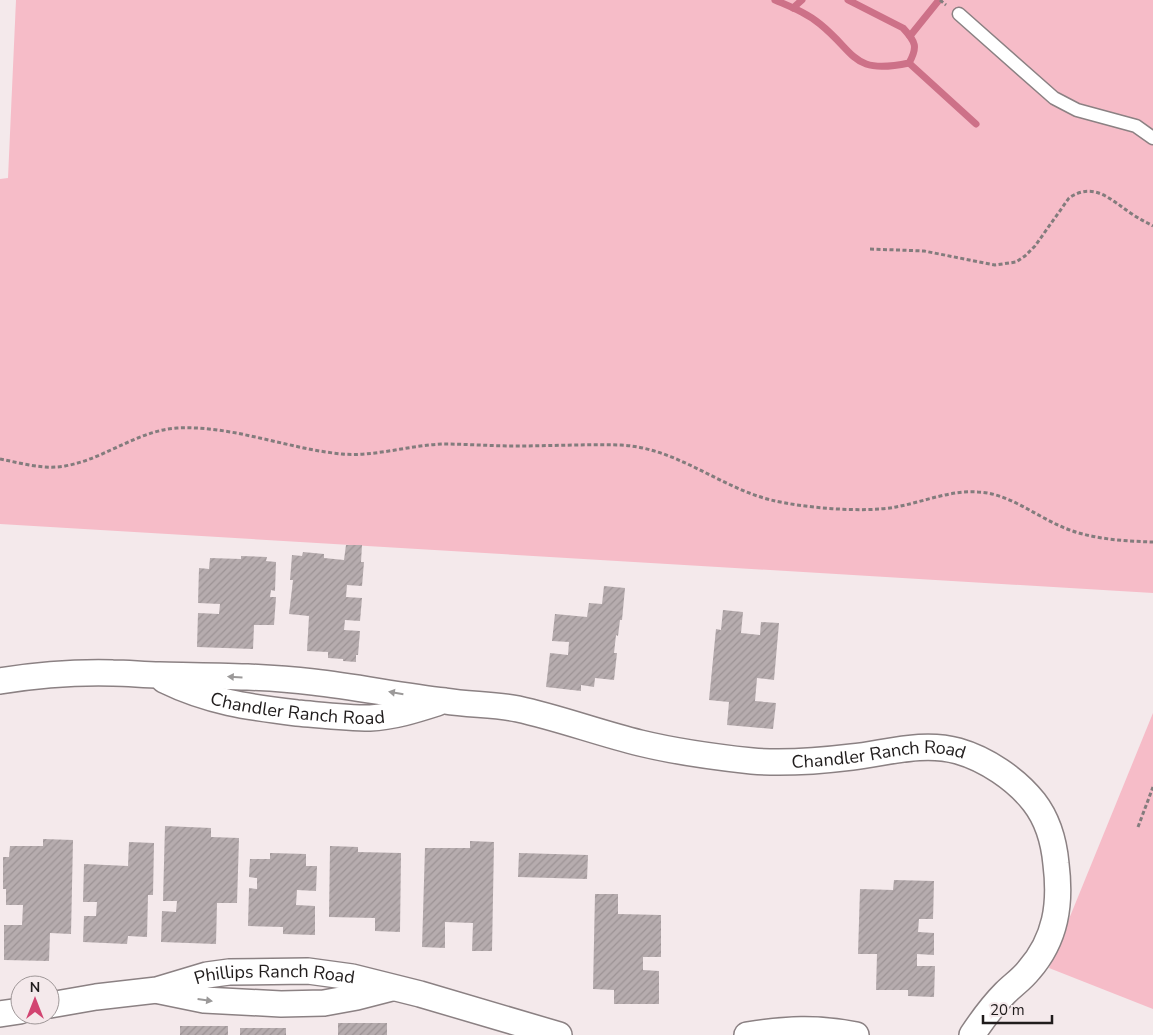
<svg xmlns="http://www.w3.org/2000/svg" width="1153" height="1035" font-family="'Nunito Sans',sans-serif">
  <defs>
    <pattern id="building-hatch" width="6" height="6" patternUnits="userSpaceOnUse" patternTransform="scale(1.25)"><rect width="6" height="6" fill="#b6acae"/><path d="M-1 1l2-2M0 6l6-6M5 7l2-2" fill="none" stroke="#9c9395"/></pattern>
  </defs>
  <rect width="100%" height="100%" fill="#f4e9eb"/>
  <g fill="#f6bcc8">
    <path d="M16,0H1153V593L0,524V179L8,178Z"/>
    <path d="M1153,713V1009L1049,968Z"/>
  </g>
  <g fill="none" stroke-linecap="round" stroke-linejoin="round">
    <g stroke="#cd7188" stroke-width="7">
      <path d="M775,0C791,7 807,13 820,24C857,54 852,75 909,63C918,47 916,42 903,28L848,0"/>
      <path d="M793,8L802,0"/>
      <path d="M910,36L939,0"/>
      <path d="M909,63L976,124"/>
    </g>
  </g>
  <g fill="url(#building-hatch)">
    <path d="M346,545H362L361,562H364L362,586L347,585L346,597L362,598L360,621L345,620L344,630L360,631L358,655H356V662L343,661V659L328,658V652L307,651L309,616L289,614L293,580H290L292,555L302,556L303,552L324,554V558L344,560Z"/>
    <path d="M241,556L267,557L266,561L276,562L275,591L271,590L270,597H276L274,625H254L253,649L197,647L198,613L219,614L220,604L198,603L199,568L209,569L210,558L241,559Z"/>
    <path d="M604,586L625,588L622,620H620L618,636L616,635L614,653H617L614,680L595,678L594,687L581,685V691L546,687L550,653L568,655L569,642L552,641L555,614L587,617L589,603L602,604Z"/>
    <path d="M723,610L743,612L741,633L760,635L761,622L779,623L774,680L757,678L755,701L776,703L773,729L727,725L729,702L709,700L716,629L721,630Z"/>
    <path d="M165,826L211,828V837L239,838L237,903H217L216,944L161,942L162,911L176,912L177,901H163Z"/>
    <path d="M43,839L73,840L71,934L50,933L49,961L4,960V925H22L23,905H6V889H3V857H9L10,846H43Z"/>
    <path d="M470,841L494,842L492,951H472L473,923L445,922V948L422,947L425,848H470Z"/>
    <path d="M129,842L154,843L153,895H148L147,937L128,936L127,944L83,942L84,916H96L97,902H83L84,864L128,866Z"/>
    <path d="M330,846L358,847V852L401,853L400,932L375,931V918L329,917Z"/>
    <path d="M270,853L306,854V866H317L316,891L297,890L296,905L315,906V935L283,934V927L248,926L249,888L257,889V878L249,877L250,859H270Z"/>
    <path d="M519,853L588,855L587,879L518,877Z"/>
    <path d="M894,880L934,881L933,919H919L918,932L934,933V955L917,954V966H935L934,997L908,996V990H876L877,954H858L860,889L893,890Z"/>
    <path d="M595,894H618V914L661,915V957H643V970L659,971V1004H614V990L593,989Z"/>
    <rect x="338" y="1023" width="49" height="12"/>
    <rect x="180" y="1026" width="48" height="9"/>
    <rect x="240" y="1028" width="46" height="7"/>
  </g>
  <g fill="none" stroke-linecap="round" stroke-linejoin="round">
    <g stroke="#8b8183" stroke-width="15">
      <path id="service" d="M959,14L1054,98L1077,110L1136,126L1153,138"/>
    </g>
    <g stroke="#8b8183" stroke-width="28">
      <g id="minor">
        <path id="s1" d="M164,680C209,702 248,707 297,713C321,715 345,718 370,718C393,717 415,710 437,703"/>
        <path id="s2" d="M0,681C37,675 75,672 113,673C129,673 144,675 160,675C211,676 262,676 313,682C357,687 401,696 445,701C469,705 494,704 518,709C559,718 599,733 640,743C677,752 714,757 752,761C785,764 819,761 852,757C887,753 923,741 958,751C986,759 1016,779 1034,802C1048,820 1054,842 1056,864C1061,904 1056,939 1029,970C1022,979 1013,985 1005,993C992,1006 982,1020 972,1035"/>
        <path d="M160,991L204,1000L281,1004L324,1003L357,997L392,988"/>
        <path id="s3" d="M50,1005L96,997L157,990L207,975L229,972L308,971L352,977L420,994L559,1035"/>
        <path d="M0,1014L20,1011"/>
        <path d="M747,1035C786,1029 816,1027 856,1035"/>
      </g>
    </g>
    <g stroke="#837c7d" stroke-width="3" stroke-dasharray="4 2.5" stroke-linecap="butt">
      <path d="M940,0L946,5"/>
      <path d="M870,249L924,251L995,265L1016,262L1025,256L1035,246L1069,198C1094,181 1111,200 1132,214C1139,219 1146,222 1153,226"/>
      <path d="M0,459C21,463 44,470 65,466C105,459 136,431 177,428C232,425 288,449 342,454C374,457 410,445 443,444C466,444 490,446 514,446C550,446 586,444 621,445C677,448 719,487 771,500C804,508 863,513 896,507C923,502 950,490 978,492C1007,493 1033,514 1060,526C1088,539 1122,541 1153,542"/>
      <path d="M1138,827L1153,787"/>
    </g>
    <use href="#service" stroke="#fff" stroke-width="12"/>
    <use href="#minor" stroke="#fff" stroke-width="25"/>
  </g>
  <defs><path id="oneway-solid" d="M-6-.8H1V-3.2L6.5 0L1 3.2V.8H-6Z" transform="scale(1.25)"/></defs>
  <g fill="#9b9999">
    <use href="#oneway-solid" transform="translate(235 677) rotate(-177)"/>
    <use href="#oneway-solid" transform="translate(396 693) rotate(-170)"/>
    <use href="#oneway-solid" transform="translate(205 1000) rotate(8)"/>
  </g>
  <g text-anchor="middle" stroke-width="4" stroke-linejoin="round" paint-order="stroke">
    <g font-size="18" fill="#201c1c" stroke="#f4e9eb">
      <text dy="6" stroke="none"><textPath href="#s1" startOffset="138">Chandler Ranch Road</textPath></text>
      <text dy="6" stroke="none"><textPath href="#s2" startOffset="888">Chandler Ranch Road</textPath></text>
      <text dy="6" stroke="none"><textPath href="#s3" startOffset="228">Phillips Ranch Road</textPath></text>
    </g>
  </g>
  <g transform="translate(35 1000)"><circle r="24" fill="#f4e9eb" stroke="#9f9798"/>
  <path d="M0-4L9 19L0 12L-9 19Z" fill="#d24471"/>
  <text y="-8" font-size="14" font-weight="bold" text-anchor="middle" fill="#201c1c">N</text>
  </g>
  <path d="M983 1015v8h69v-8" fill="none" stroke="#201c1c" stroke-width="2.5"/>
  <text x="990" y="1015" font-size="15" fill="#201c1c" stroke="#f4e9eb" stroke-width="4" paint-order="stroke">20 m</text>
</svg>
